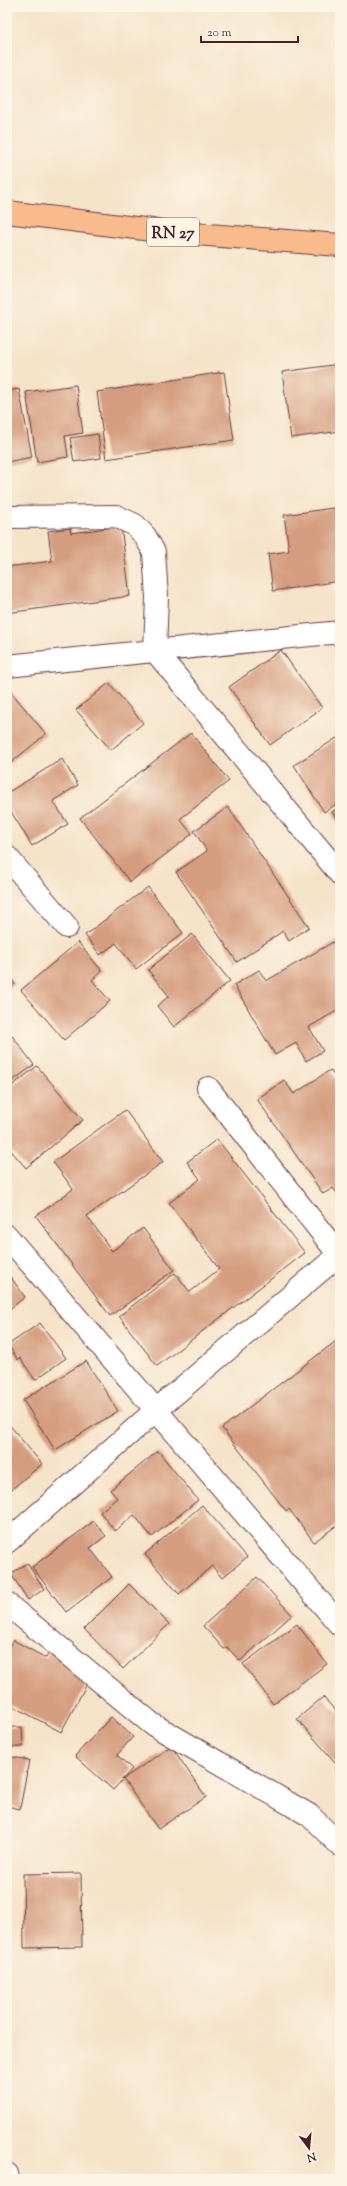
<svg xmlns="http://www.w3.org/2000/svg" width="347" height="2186" font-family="'Sorts Mill Goudy',serif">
  <rect width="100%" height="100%" fill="#fcf5e5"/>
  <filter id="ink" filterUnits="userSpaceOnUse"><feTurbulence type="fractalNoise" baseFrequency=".025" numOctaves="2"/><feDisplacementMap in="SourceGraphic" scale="8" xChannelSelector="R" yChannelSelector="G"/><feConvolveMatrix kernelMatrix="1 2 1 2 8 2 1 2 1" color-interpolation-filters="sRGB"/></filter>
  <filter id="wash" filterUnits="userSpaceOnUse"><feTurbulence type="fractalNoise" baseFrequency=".012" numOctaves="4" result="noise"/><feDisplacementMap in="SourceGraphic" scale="16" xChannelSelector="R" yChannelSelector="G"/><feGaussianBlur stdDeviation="0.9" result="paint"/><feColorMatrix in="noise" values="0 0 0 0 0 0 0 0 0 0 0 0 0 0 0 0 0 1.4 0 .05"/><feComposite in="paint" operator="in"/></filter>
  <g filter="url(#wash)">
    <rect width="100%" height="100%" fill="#f5e3c9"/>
    <g id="blocks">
      <g fill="#d59d7f">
        <path d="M340,364V431L291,438L282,372Z"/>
        <path d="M224,372L234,440L106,459L97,392Z"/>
        <path d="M76,385L83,433L65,436L68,457L37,462L26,392Z"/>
        <path d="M19,389L32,457L7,462V391Z"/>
        <path d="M98,434L101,458L74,462L70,438Z"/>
        <path d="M340,507V581L273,591L268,554L289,551L284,515Z"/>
        <path d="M121,526L130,596L7,613V567L52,561L48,531L70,528L71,533Z"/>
        <path d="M281,650L322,708L270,745L229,687Z"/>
        <path d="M109,683L143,723L111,750L76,710Z"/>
        <path d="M7,687L46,734L7,766Z"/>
        <path d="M191,733L229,781L180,819L192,834L130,882L80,818Z"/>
        <path d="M340,736V802L324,812L294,765Z"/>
        <path d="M62,759L78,785L53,801L68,824L32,846L7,805V793Z"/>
        <path d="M228,807L309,927L289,941L283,931L237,962L176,872L207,851L194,831Z"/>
        <path d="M340,807V824L332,812Z"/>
        <path d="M148,887L183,933L136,969L116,943L100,955L85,935Z"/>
        <path d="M192,934L230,981L174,1027L157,1006L169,996L148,970Z"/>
        <path d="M340,938V1009L309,1027L323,1051L306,1061L296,1043L275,1055L234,985L259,970L266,981Z"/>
        <path d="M78,942L102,971L92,980L110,1001L64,1040L21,990Z"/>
        <path d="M7,974L15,984L7,990Z"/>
        <path d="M7,1029L34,1065L7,1085Z"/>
        <path d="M37,1066L83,1120L26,1168L7,1146V1090Z"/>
        <path d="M330,1070L340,1084V1197L333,1188L323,1194L257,1099L284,1080L294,1094Z"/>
        <path d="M125,1110L163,1162L87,1216L112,1251L143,1228L174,1270L110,1316L36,1216L73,1189L53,1162Z"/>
        <path d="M217,1139L305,1253L157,1366L119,1316L175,1273L190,1292L219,1269L169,1203L200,1179L187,1162Z"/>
        <path d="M7,1272L25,1297L7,1311Z"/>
        <path d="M40,1323L66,1358L35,1380L20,1358L18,1360L8,1345Z"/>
        <path d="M340,1338V1489L336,1491L340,1496V1523L314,1542L289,1509L286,1511L222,1428Z"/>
        <path d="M86,1361L118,1411L55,1450L23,1400Z"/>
        <path d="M7,1422L42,1464L7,1493Z"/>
        <path d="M158,1451L198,1500L152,1537L134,1515L115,1531L100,1512L117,1498L110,1490Z"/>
        <path d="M202,1505L247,1557L222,1578L212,1566L179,1594L145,1554Z"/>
        <path d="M94,1521L106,1536L90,1548L112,1577L66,1612L32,1567Z"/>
        <path d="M27,1563L44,1589L28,1600L11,1574Z"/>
        <path d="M257,1577L292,1615L240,1661L227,1647L224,1649L203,1626Z"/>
        <path d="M129,1584L169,1624L123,1669L84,1629Z"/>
        <path d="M297,1624L327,1664L273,1704L243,1664Z"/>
        <path d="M13,1640L46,1658L53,1644L96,1667L61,1732L7,1703V1651Z"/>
        <path d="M323,1697L337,1712L340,1710V1758L335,1762L297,1719Z"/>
        <path d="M111,1717L133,1737L117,1755L132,1769L123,1779L171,1746L206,1797L158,1829L123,1779L113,1790L75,1756Z"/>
        <path d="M7,1727H22L23,1747H7Z"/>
        <path d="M7,1756L29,1760L20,1809L7,1806Z"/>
        <path d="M340,1764V1777L334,1769Z"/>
        <path d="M81,1873L82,1947L24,1948L23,1874Z"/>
      </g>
    </g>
  </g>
  <g filter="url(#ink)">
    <use href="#blocks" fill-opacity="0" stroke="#643c43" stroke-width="1"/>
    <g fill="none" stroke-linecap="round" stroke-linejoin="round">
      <g stroke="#643c43" stroke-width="24">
        <g id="minor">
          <path d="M7,517L116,516L135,525L145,536L154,552L157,597L155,651L340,874"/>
          <path d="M7,666L340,632"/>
          <path d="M7,857L67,927"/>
          <path d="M208,1088L340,1256"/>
          <path d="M7,1236L340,1625"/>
          <path d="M7,1542L155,1411L340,1254"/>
          <path d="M7,1604L152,1724L309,1815L340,1845"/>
          <path d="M7,2174L8,2179"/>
        </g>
      </g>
      <g stroke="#643c43" stroke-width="24">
        <path id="primary" d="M7,212L168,232L340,245"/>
      </g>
      <use href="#minor" stroke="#fff" stroke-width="22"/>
      <use href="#primary" stroke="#fabb8c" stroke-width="22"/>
    </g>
  </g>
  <g text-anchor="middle" stroke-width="3.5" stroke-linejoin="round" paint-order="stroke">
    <rect fill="#fcf5e5" stroke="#7f5f63" stroke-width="1" x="147" y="218" width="52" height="28" rx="3"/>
    <g font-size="16" font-weight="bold" fill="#4a1f2b">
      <text x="173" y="238">RN 27</text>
    </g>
  </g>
  <rect width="347" height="2186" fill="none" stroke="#fcf5e5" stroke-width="24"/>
  <g transform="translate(309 2148) rotate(164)" stroke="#fcf5e5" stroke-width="3" paint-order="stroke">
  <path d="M0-3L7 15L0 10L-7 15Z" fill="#4a1f2b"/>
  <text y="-6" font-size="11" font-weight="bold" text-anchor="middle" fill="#4a1f2b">N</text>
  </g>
  <path d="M201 36v6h97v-6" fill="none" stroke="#4a1f2b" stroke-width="2"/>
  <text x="207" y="36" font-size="12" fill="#4a1f2b" stroke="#fcf5e5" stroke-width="3" paint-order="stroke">20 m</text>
</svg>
